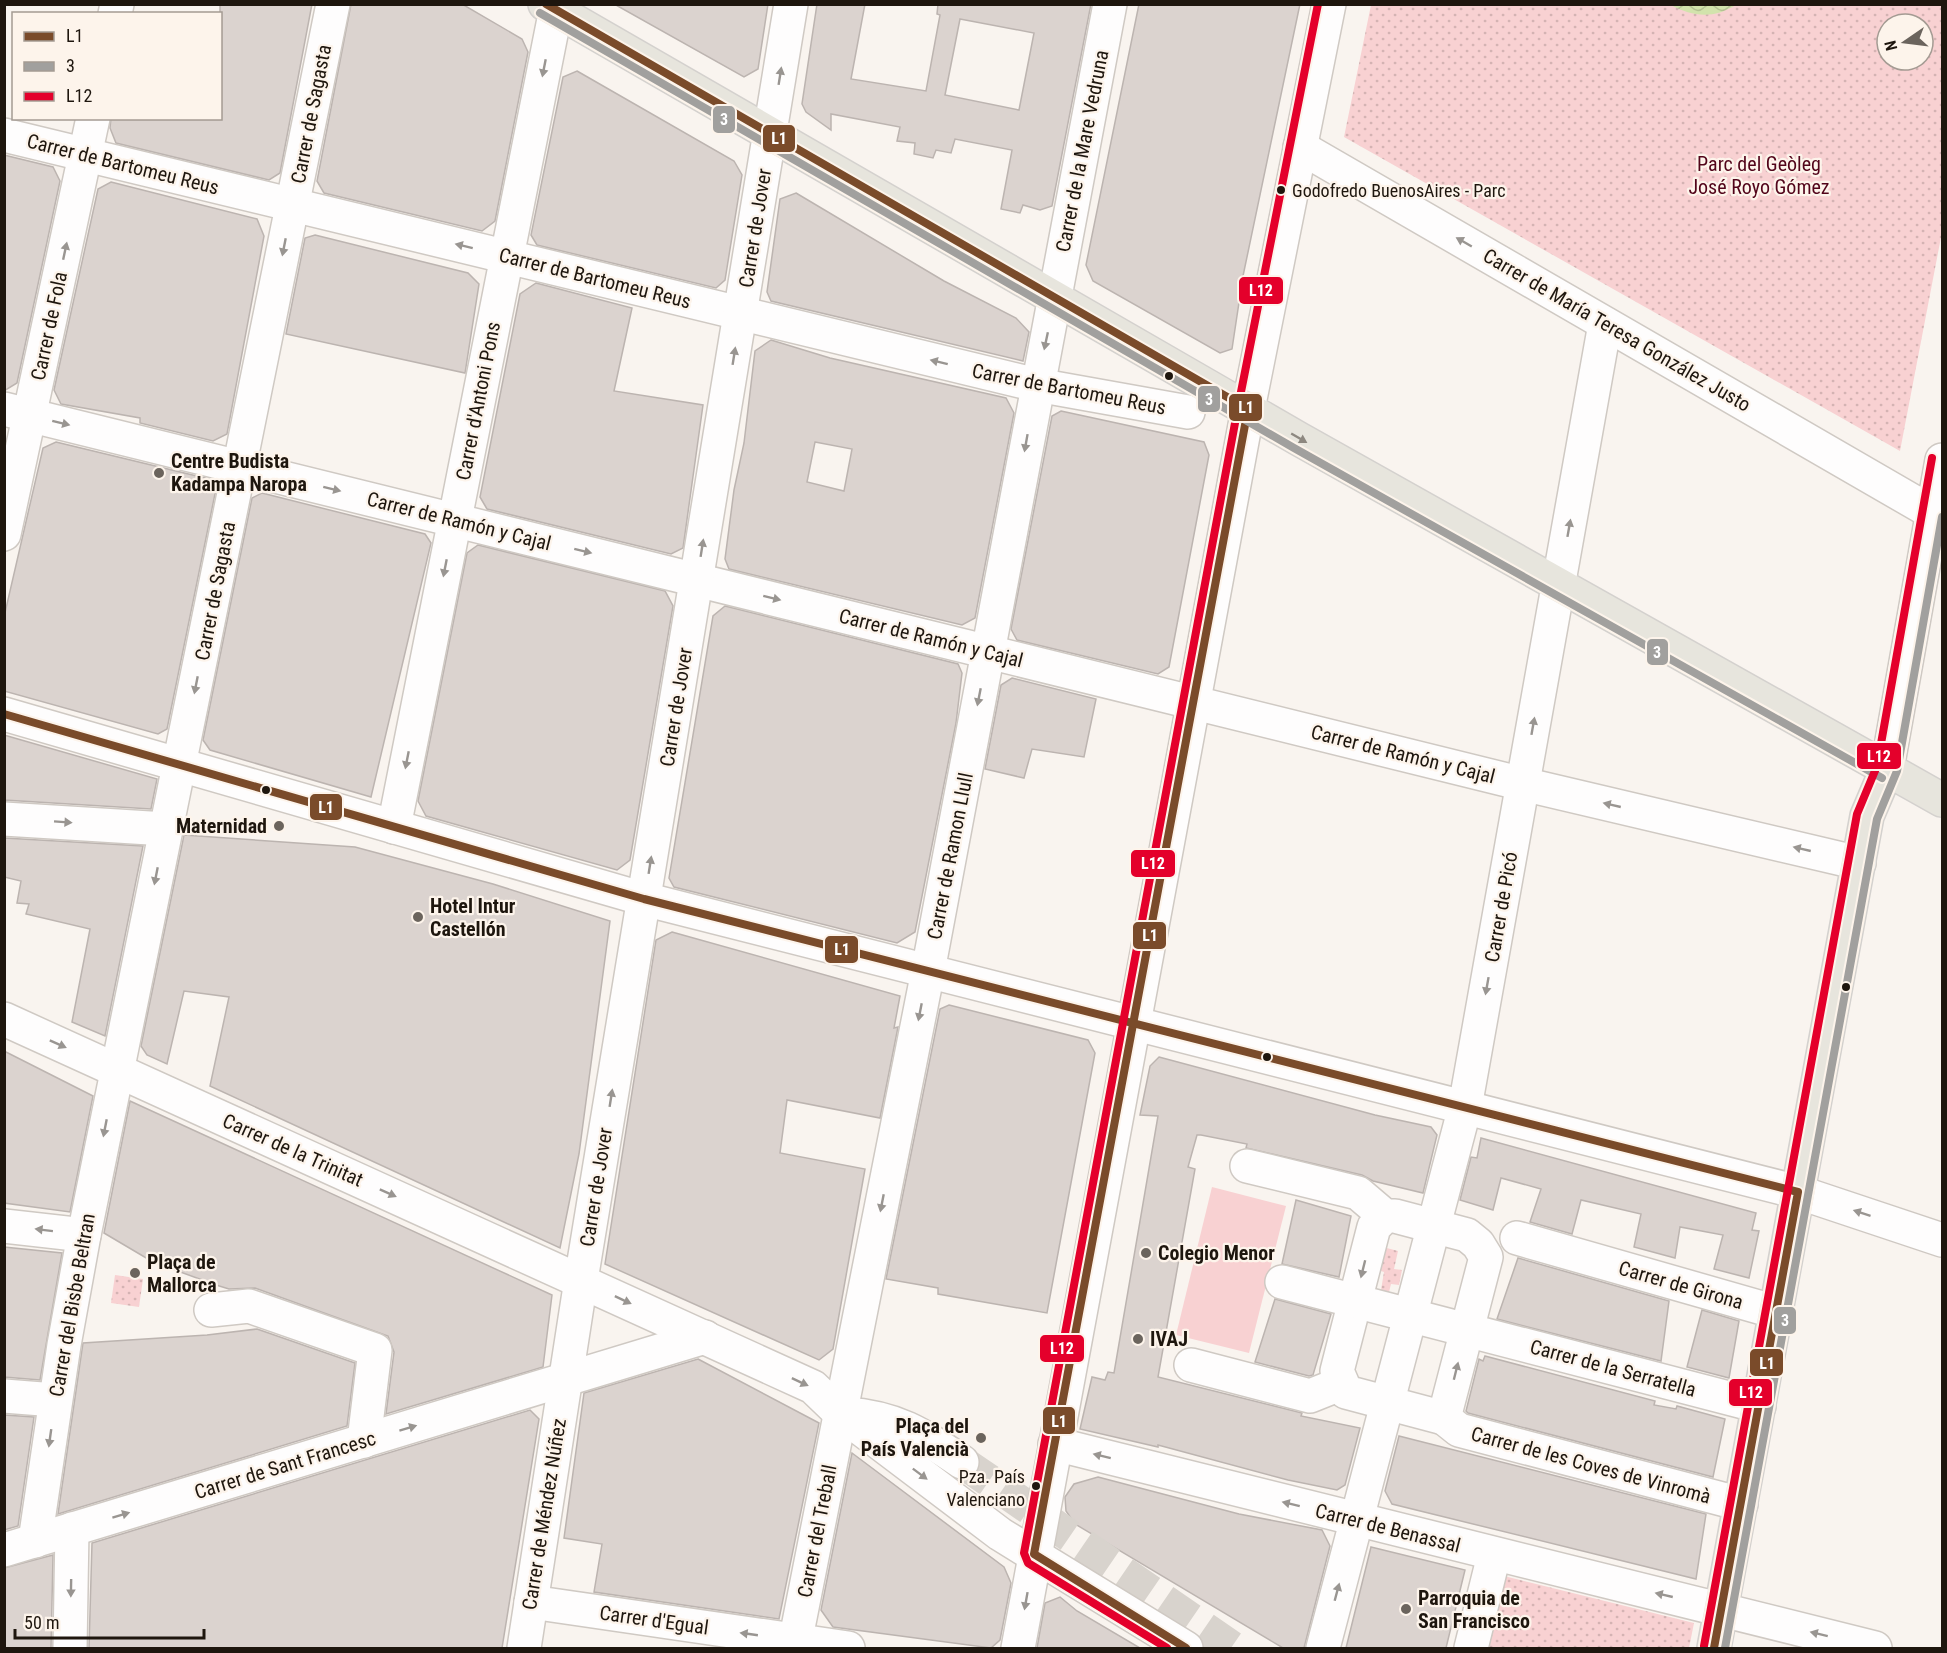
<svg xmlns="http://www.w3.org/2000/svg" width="1947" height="1653" font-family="'Roboto Condensed',sans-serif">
  <defs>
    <pattern id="green-dots" width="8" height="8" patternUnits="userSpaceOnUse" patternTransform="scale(1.5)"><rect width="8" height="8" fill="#f8d1d2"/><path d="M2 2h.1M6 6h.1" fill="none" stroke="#d4b3b3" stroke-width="1.8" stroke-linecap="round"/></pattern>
    <pattern id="water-waves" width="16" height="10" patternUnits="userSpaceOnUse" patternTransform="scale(1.5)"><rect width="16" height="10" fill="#d2e3ac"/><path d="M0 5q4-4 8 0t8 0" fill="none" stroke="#b4c293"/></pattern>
  </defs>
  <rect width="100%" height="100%" fill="#f9f4ef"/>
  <g fill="url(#green-dots)" fill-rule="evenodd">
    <path d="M1371,5H1942V232L1900,451L1344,137ZM1887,24H1923V60H1887Z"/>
    <path d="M1383,1247L1398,1251L1394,1269L1402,1270L1399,1285L1391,1284L1389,1292L1381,1290L1384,1272L1378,1270Z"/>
    <path d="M115,1275L143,1279L139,1307L111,1303Z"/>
    <path d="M1476,1569L1694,1623L1689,1648H1453Z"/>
  </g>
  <path fill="#f8d1d2" d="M1212,1187L1286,1206L1249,1353L1176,1335Z"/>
  <path fill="url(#water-waves)" d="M1671,5H1736C1713,19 1693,17 1671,5Z"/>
  <g fill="#dbd3cf" stroke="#bcb4b0" stroke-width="1.5" fill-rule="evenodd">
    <path d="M220,4H312L280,173L269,180L116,143L110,128L111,118H220Z"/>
    <path d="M351,4H462L522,39L528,52L495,221L482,231L324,193L317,181Z"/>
    <path d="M614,4H768L758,69L744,77Z"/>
    <path d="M817,4H865L851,79L926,91L940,15L937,14L938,4H1091L1052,206L1040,210L1023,205L1020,213L1001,209L1012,150L955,139L951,153L936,150L933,158L914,154L915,143L897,141L900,127L831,114V130L806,112L802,104ZM960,19L1034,33L1019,110L945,95Z"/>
    <path d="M1139,4H1300L1243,276L1232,349L1220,353L1093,281L1086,265Z"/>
    <path d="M577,71L734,161L742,175L725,280L716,288L537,245L531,235L563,77Z"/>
    <path d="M4,155L53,167L60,181L17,383L4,391Z"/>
    <path d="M111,182L257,219L264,236L227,434L213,441L140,423V418L61,404L54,390L98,189Z"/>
    <path d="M796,193L944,281L1016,318L1029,332L1023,361L771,301L767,292L780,199Z"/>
    <path d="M315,235L468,273L479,284L465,373L286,334L305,238Z"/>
    <path d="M536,283L632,308L614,391L703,405L683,548L671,554L487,509L480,497L520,294Z"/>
    <path d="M771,340L830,358L1006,398L1014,413L975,618L962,625L729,569L725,559L734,490L744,443L755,351ZM815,442L852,449L844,491L807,482Z"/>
    <path d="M1061,411L1204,442L1209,455L1169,667L1158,674L1017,640L1011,629L1052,416Z"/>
    <path d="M56,442L209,479L216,489L167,729L158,734L4,691V617L43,448Z"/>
    <path d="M262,493L425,534L431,543L371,797L210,750L203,740L252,498Z"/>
    <path d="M478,545L665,591L673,606L630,860L617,870L426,816L418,801L467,553Z"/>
    <path d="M725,606L958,664L962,673L956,723L915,932L897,943L674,887L669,878L713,616Z"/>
    <path d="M1012,678L1096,699L1084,757L1032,749L1024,778L985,769L1001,685Z"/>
    <path d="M4,735L157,779L151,809L4,800Z"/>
    <path d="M184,835L355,847L493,884L610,921L579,1154L560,1248L210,1086L229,997L184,991L167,1064L147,1055L141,1046Z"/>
    <path d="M4,838L143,846L105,1036L72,1022L90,929L26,914L29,904L17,903L21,881L4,877Z"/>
    <path d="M672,932L900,996L894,1028L898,1027L880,1118L787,1100L780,1153L865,1169L833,1349L819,1360L605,1264L656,940Z"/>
    <path d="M949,1005L1088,1040L1095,1053L1047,1313L938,1294V1288L886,1279L940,1009Z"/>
    <path d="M4,1051L93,1096L70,1212L4,1203Z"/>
    <path d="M1159,1057L1375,1115L1431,1127L1437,1135L1423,1193L1373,1181L1362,1175L1246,1148L1247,1144L1201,1135H1197L1188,1167L1195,1169L1158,1377L1302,1413L1301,1416L1360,1428L1345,1485L1337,1490L1288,1480L1158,1445V1447L1080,1429L1092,1377L1105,1380L1108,1372L1114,1373L1158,1116L1140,1115L1150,1066Z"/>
    <path d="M130,1101L552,1295L543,1367L386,1414L394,1352L388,1336L255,1288L229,1289L216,1285L153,1262L104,1233Z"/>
    <path d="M1481,1138L1756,1213L1752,1230L1759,1231L1749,1278L1714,1269L1723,1235L1680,1227L1675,1258L1634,1247L1641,1214L1581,1200L1572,1234L1530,1222L1541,1189L1501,1178L1493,1210L1460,1200L1471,1157L1477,1158Z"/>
    <path d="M1296,1200L1351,1216L1339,1277L1282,1264Z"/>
    <path d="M4,1247L62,1253L40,1380L4,1377Z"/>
    <path d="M1518,1258L1669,1301L1661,1361L1497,1319Z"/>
    <path d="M1275,1299L1331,1314L1313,1375L1309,1376L1255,1362Z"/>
    <path d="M1702,1310L1739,1321L1729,1378L1687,1367Z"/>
    <path d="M257,1329L355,1363L347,1426L58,1514L83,1343L207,1335Z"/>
    <path d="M1485,1356L1655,1401L1654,1405L1676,1409L1677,1406L1725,1419L1713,1477L1468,1413L1466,1411L1479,1359L1483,1361Z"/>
    <path d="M698,1359L819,1423L779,1619L594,1592L602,1544L564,1538L584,1393Z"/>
    <path d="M530,1410L539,1419L502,1648H89L92,1543Z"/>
    <path d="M4,1415L34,1417L18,1526L4,1530Z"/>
    <path d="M1399,1436L1706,1514L1696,1579L1392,1504L1385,1491Z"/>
    <path d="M852,1453L1004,1567L1011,1583L1000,1640L991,1648L833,1627L821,1610Z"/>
    <path d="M1098,1477L1239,1514L1322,1530L1330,1546L1304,1648H1283L1075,1524L1066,1511L1065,1497L1074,1484Z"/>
    <path d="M1371,1547L1465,1570L1446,1648H1346Z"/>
    <path d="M53,1555L51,1648H4V1568Z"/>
    <path d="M1060,1597L1077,1611L1140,1648H1037L1045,1603Z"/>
  </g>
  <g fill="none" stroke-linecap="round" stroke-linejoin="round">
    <path stroke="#d8d3cd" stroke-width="33" stroke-dasharray="33 16" stroke-linecap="butt" d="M962,1462L1233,1648"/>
    <g stroke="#cfc9c3" stroke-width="36">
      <g id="minor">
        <path d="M115,14L117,4"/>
        <path d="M4,135L1037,385L1188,412"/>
        <path d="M1300,147L1933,513"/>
        <path d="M4,409L1523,784L1859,863"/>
        <path d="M4,534L93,118"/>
        <path d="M4,714L644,899L1798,1192L1942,1240"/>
        <path d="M1887,769L1942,460"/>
        <path d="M4,819L166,829"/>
        <path d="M394,827L557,4"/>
        <path d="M4,1019L813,1387L840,1413L1000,1534L1186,1648"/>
        <path d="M1247,1166L1358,1193L1385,1216H1395L1467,1235L1478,1244L1486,1257L1444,1418L1346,1392L1337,1371L1374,1227L1385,1216"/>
        <path d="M4,1226L84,1235"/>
        <path d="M1517,1238L1776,1312"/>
        <path d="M1282,1282L1759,1406"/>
        <path d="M211,1310L249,1306L375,1350L364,1441"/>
        <path d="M1191,1365L1310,1396L1340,1384"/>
        <path d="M4,1396L55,1400"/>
        <path d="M845,1414C896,1417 921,1434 962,1462"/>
        <path d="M1444,1418L1459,1430L1741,1504"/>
        <path d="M1055,1444L1875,1648"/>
        <path d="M35,1541L64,1345L84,1235L333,4"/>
        <path d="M4,1550L705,1337"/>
        <path d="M531,1602L848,1648"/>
        <path d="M70,1648L72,1529"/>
        <path d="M524,1648L581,1280L791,4"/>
        <path d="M794,1648L928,971L1110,4"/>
        <path d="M1018,1648L1248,409L1329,4"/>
        <path d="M1323,1648L1465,1107L1605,324"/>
        <path d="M1471,1648L1494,1555"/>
      </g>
    </g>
    <g stroke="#d4d1ce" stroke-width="36">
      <g id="major">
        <path d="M545,4L1299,439L1942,800"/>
        <path d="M1714,1648L1867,816L1887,769"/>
      </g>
    </g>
    <use href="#minor" stroke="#fefdfd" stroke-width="33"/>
    <use href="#major" stroke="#e7e5dd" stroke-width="33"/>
    <g stroke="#fdf4eb" stroke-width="12">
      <g id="bus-1">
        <path d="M546,4L1248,409L1034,1554L1186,1648"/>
        <path d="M4,714L644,899L1798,1192L1714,1648"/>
      </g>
    </g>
    <g stroke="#fdf4eb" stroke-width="12">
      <g id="bus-2">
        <path d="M540,13L1294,448L1882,778"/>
        <path d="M1725,1648L1877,819L1897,771L1942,517"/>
      </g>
    </g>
    <g stroke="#fdf4eb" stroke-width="12">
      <g id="bus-3">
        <path d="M1704,1646L1857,814L1877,766L1932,458"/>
        <path d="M1167,1648L1028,1563L1024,1553L1238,407L1318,4"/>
      </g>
    </g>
    <use href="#bus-1" stroke="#7a4b2a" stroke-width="8"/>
    <use href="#bus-2" stroke="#a1a09e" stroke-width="8"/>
    <use href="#bus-3" stroke="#e4002b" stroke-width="8"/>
  </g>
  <defs><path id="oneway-solid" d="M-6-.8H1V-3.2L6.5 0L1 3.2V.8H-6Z" transform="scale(1.5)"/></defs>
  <g fill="#999591">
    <use href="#oneway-solid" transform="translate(544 68) rotate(101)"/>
    <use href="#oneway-solid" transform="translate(780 76) rotate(-81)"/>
    <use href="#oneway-solid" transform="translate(1464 242) rotate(-150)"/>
    <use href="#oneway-solid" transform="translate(464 246) rotate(-166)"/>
    <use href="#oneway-solid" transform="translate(284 247) rotate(101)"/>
    <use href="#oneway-solid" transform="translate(65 251) rotate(-78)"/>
    <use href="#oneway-solid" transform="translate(1046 341) rotate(102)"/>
    <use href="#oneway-solid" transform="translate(734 356) rotate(-81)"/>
    <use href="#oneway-solid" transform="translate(939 362) rotate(-166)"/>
    <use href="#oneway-solid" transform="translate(61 423) rotate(14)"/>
    <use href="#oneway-solid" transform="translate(1026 443) rotate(100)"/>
    <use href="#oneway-solid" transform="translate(332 489) rotate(14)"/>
    <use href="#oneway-solid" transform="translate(1569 528) rotate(-80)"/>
    <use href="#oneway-solid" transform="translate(702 548) rotate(-81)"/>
    <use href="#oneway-solid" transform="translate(583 551) rotate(14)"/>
    <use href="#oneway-solid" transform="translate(445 568) rotate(101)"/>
    <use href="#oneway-solid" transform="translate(772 598) rotate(14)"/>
    <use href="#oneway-solid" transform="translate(196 685) rotate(101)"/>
    <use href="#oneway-solid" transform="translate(979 697) rotate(101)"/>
    <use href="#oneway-solid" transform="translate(1533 726) rotate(-80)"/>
    <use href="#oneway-solid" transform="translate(407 760) rotate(101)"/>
    <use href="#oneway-solid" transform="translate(1612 805) rotate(-167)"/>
    <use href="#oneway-solid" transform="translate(63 822) rotate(4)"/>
    <use href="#oneway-solid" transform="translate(1802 849) rotate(-167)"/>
    <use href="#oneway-solid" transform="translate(650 865) rotate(-81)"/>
    <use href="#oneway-solid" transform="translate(156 876) rotate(101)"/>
    <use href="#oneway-solid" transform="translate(1487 986) rotate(100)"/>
    <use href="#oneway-solid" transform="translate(920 1012) rotate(101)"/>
    <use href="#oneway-solid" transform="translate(58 1044) rotate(24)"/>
    <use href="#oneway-solid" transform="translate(611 1098) rotate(-81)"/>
    <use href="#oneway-solid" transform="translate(105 1128) rotate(101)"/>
    <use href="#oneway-solid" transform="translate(388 1193) rotate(24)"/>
    <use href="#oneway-solid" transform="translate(882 1203) rotate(101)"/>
    <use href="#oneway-solid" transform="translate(1862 1213) rotate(-162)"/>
    <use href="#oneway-solid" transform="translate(44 1230) rotate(-173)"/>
    <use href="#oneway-solid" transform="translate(1363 1269) rotate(104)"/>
    <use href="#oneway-solid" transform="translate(623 1300) rotate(25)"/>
    <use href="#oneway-solid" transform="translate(1456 1371) rotate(-76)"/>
    <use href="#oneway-solid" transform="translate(800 1382) rotate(25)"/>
    <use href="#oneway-solid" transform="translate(408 1428) rotate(-17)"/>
    <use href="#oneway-solid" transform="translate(50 1438) rotate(98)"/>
    <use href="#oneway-solid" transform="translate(1102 1456) rotate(-166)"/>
    <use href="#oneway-solid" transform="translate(920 1474) rotate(37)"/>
    <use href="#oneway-solid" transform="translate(1291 1504) rotate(-166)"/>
    <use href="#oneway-solid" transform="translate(121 1515) rotate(-17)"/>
    <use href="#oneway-solid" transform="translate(71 1588) rotate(91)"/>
    <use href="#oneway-solid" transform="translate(1337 1592) rotate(-75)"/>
    <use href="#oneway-solid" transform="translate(1664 1595) rotate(-167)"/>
    <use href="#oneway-solid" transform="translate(1026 1601) rotate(100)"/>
    <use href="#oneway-solid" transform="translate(749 1634) rotate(-172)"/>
    <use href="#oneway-solid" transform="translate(1819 1634) rotate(-166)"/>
  </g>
  <use fill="#8d8880" href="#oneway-solid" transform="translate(1299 438) rotate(30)"/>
  <g fill="#1e160e" stroke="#fdf4eb" stroke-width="2">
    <circle cx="1281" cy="190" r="5"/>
    <circle cx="1169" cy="376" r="5"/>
    <circle cx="266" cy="790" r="5"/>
    <circle cx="1846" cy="987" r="5"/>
    <circle cx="1267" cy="1057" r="5"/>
    <circle cx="1036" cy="1486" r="5"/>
  </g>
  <g fill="#6b645d" stroke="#fdf4eb" stroke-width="2">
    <circle cx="159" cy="473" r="6"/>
    <circle cx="279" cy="826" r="6"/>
    <circle cx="418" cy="917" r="6"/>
    <circle cx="1146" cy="1253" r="6"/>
    <circle cx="135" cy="1273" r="6"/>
    <circle cx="1138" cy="1339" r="6"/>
    <circle cx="981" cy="1438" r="6"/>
    <circle cx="1406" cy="1609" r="6"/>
  </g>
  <g text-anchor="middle" stroke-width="4.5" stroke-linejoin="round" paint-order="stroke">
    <g font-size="18" fill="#1e160e" stroke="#fdf4eb" text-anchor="start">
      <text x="1292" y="197">Godofredo BuenosAires - Parc</text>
      <text x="1025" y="1483" text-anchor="end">Pza. País<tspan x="1025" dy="23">Valenciano</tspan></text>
    </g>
    <g font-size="20" fill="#1e160e" stroke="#fdf4eb">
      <text transform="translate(311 114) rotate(-79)" y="7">Carrer de Sagasta</text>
      <text transform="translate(1082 151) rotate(-79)" y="7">Carrer de la Mare Vedruna</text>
      <text transform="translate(123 164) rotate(14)" y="7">Carrer de Bartomeu Reus</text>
      <text transform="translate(755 228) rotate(-81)" y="7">Carrer de Jover</text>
      <text transform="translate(595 278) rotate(14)" y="7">Carrer de Bartomeu Reus</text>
      <text transform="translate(49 326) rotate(-78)" y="7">Carrer de Fola</text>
      <text transform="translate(1617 330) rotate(30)" y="7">Carrer de María Teresa González Justo</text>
      <text transform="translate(1069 389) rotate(11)" y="7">Carrer de Bartomeu Reus</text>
      <text transform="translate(478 401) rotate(-79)" y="7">Carrer d'Antoni Pons</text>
      <text transform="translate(459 521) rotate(14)" y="7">Carrer de Ramón y Cajal</text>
      <text transform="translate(215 591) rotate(-79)" y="7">Carrer de Sagasta</text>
      <text transform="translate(931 638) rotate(14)" y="7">Carrer de Ramón y Cajal</text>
      <text transform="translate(676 707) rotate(-81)" y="7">Carrer de Jover</text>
      <text transform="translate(1403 754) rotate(14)" y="7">Carrer de Ramón y Cajal</text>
      <text transform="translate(950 856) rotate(-79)" y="7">Carrer de Ramon Llull</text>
      <text transform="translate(1501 907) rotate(-80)" y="7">Carrer de Picó</text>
      <text transform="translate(293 1150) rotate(24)" y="7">Carrer de la Trinitat</text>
      <text transform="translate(596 1187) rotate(-81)" y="7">Carrer de Jover</text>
      <text transform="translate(1681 1285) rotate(16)" y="7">Carrer de Girona</text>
      <text transform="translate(72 1305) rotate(-80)" y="7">Carrer del Bisbe Beltran</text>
      <text transform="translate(1613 1368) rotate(15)" y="7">Carrer de la Serratella</text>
      <text transform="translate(285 1465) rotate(-17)" y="7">Carrer de Sant Francesc</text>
      <text transform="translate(1591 1465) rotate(15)" y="7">Carrer de les Coves de Vinromà</text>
      <text transform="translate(544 1514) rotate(-81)" y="7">Carrer de Méndez Núñez</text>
      <text transform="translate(1388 1528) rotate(14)" y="7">Carrer de Benassal</text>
      <text transform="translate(817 1531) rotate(-79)" y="7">Carrer del Treball</text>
      <text transform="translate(654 1620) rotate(8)" y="7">Carrer d'Egual</text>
    </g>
    <g font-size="20" fill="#52041a" stroke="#fdf4eb">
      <text x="1759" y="171">Parc del Geòleg<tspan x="1759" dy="23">José Royo Gómez</tspan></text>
    </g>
    <g font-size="20" font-weight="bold" fill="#1e160e" stroke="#fdf4eb" text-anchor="start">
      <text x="171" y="468">Centre Budista<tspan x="171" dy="23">Kadampa Naropa</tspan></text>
      <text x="267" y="833" text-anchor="end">Maternidad</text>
      <text x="430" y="913">Hotel Intur<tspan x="430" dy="23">Castellón</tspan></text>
      <text x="1158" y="1260">Colegio Menor</text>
      <text x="147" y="1269">Plaça de<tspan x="147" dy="23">Mallorca</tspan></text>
      <text x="1150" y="1346">IVAJ</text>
      <text x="969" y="1433" text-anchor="end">Plaça del<tspan x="969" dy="23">País Valencià</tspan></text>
      <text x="1418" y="1605">Parroquia de<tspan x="1418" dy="23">San Francisco</tspan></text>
    </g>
  </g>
  <g stroke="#fdf4eb" stroke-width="2">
    <rect x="712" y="105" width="24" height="29" rx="6" fill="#a1a09e"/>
    <rect x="762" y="124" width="34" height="29" rx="6" fill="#7a4b2a"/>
    <rect x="1238" y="276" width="46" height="29" rx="6" fill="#e4002b"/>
    <rect x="1197" y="385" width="24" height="28" rx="6" fill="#a1a09e"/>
    <rect x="1228" y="393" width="35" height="29" rx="6" fill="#7a4b2a"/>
    <rect x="1646" y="638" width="23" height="28" rx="6" fill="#a1a09e"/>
    <rect x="1856" y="742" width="46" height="28" rx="6" fill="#e4002b"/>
    <rect x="309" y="793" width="34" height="28" rx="6" fill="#7a4b2a"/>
    <rect x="1130" y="849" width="46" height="29" rx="6" fill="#e4002b"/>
    <rect x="1132" y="921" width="35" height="29" rx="6" fill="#7a4b2a"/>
    <rect x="824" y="935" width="35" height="29" rx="6" fill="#7a4b2a"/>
    <rect x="1773" y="1306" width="24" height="29" rx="6" fill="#a1a09e"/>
    <rect x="1039" y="1334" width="46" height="29" rx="6" fill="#e4002b"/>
    <rect x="1749" y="1348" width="35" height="29" rx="6" fill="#7a4b2a"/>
    <rect x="1728" y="1378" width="45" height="29" rx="6" fill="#e4002b"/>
    <rect x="1042" y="1406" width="34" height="29" rx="6" fill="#7a4b2a"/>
  </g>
  <g font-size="16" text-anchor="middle" font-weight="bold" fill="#fff">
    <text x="724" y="125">3</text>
    <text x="779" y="144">L1</text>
    <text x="1261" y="296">L12</text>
    <text x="1209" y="405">3</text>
    <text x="1246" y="413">L1</text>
    <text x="1657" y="658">3</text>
    <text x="1879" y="762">L12</text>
    <text x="326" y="813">L1</text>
    <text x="1153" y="869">L12</text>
    <text x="1150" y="941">L1</text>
    <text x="842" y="955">L1</text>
    <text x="1785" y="1326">3</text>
    <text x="1062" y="1354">L12</text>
    <text x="1767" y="1369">L1</text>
    <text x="1751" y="1398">L12</text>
    <text x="1059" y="1427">L1</text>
  </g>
  <rect width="1947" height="1653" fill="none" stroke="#1e160e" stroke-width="12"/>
  <rect x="12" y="12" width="210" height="108" fill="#fdf4eb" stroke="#a49b93" stroke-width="1.5"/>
  <rect x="24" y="32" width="30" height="9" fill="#7a4b2a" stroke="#a49b93" stroke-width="1.5"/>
  <text x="66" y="42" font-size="18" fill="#1e160e">L1</text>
  <rect x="24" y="62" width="30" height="9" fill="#a1a09e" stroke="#a49b93" stroke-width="1.5"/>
  <text x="66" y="72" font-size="18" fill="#1e160e">3</text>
  <rect x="24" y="92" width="30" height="9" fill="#e4002b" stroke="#a49b93" stroke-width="1.5"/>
  <text x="66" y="102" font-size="18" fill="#1e160e">L12</text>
  <g transform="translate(1905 42) rotate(256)"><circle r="28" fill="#fdf4eb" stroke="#a49b93" stroke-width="1.5"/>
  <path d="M0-4.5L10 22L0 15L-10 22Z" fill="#6b645d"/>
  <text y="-9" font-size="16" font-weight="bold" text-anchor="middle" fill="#1e160e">N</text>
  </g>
  <path d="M15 1629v9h189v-9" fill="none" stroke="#1e160e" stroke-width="3"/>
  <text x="24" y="1629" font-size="18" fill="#1e160e" stroke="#fdf4eb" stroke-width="4.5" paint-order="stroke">50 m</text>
</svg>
